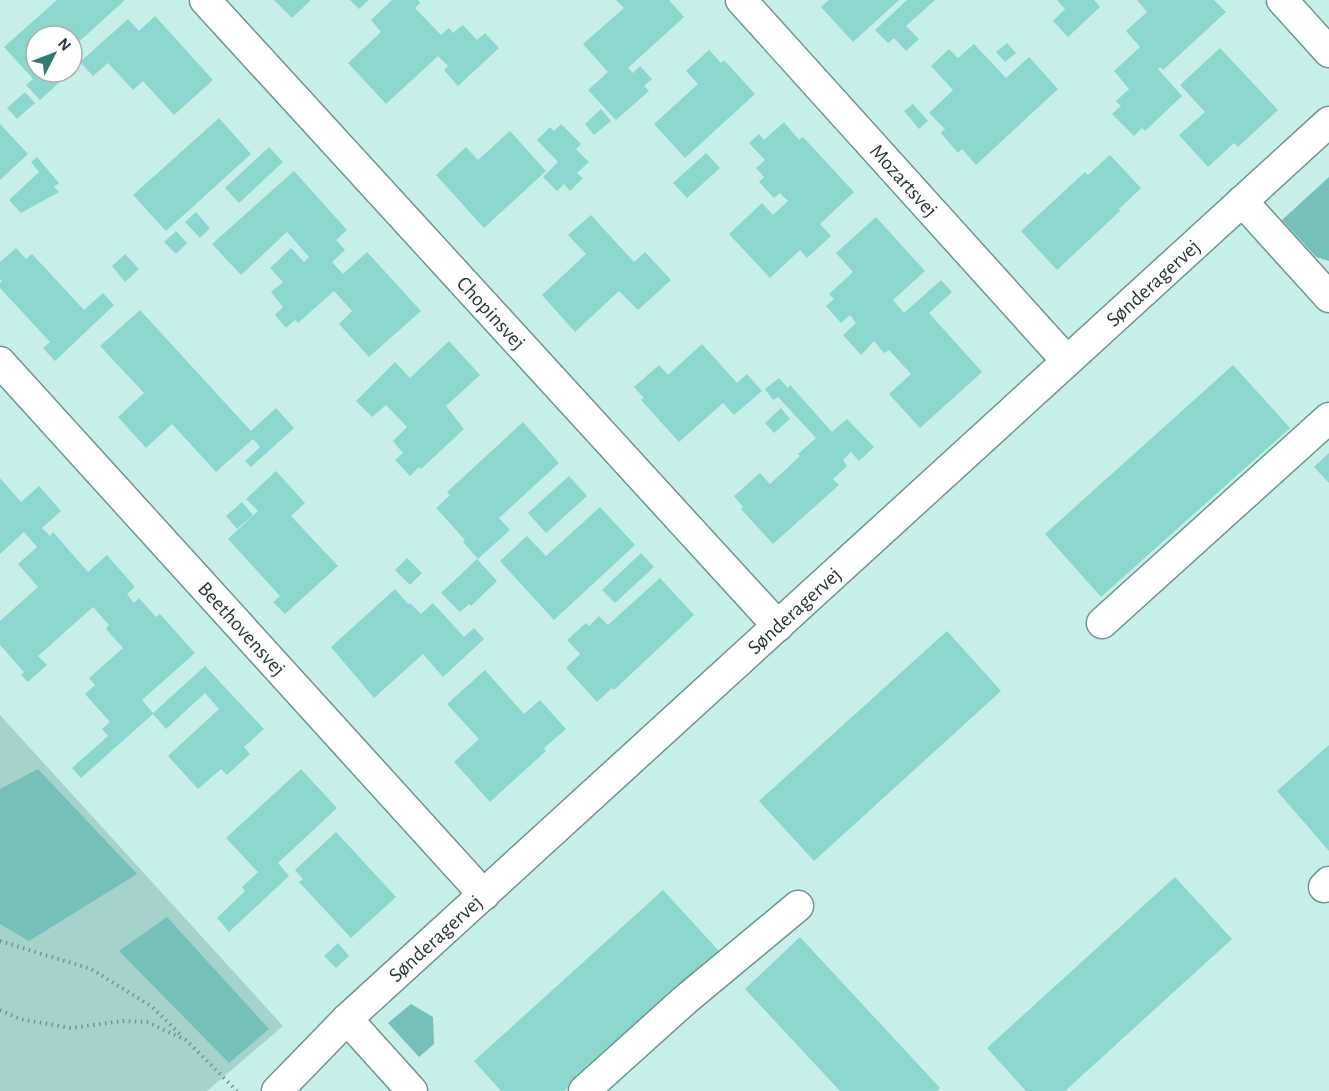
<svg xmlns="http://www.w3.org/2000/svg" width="1329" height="1091" font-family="'Alegreya Sans',sans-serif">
  <rect width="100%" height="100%" fill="#c7efe9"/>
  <path fill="#a4d3cd" d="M0,715L283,1026L207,1091H0Z"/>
  <g fill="#75c0b8">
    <path d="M1329,177V261L1316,257L1282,220Z"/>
    <path d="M38,769L137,874L29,941L0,924V789Z"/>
    <path d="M167,917L269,1029L229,1063L119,951Z"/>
    <path d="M411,1004L433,1017L434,1044L419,1057L388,1023Z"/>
  </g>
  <g fill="#8bd7ce">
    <path d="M57,0H125L72,48V36H36V72H59L64,78L40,100L26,85L33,79L4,47Z"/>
    <path d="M274,0H311L292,18Z"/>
    <path d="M350,0H369L359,9Z"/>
    <path d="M392,0H418L420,3L415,8L441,35L449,28L453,33L463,25L477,40L485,33L499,48L458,86L444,70L448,66L438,56L386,104L348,63L381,32L371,20Z"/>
    <path d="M616,0H669L684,17L628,68L633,73L640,66L652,79L644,86L649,91L616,120L588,90L608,72L583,44L624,8Z"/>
    <path d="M829,0H899L853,42L821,7Z"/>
    <path d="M907,0H935L906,26L919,39L906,51L894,38L888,43L875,30Z"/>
    <path d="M1057,0H1094L1100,7L1068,37L1053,21L1065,9Z"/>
    <path d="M1137,0H1214L1226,12L1163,70L1160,67L1158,69L1182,96L1145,131L1142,128L1134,136L1112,114L1121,106L1116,101L1129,89L1114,71L1140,47L1126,31L1147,12Z"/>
    <path d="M155,16L213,80L174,115L143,81L133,90L108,63L93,76L80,62L128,19L139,31Z"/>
    <path d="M1007,43L1016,53L1005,62L996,52Z"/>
    <path d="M974,44L1006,78L1029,57L1058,89L976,165L962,149L958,153L941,133L945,129L929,113L953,90L931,66L949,49L958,58Z"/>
    <path d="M1220,48L1278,110L1238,147L1234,143L1208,167L1179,135L1205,112L1180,85Z"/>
    <path d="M709,50L721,63L724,60L755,94L685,158L654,124L698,84L686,71Z"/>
    <path d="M25,92L35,103L17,119L7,108Z"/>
    <path d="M913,104L928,121L919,129L904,111Z"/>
    <path d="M601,109L611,121L594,135L585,124Z"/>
    <path d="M219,118L251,154L166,231L133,195Z"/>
    <path d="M784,122L799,140L803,137L854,192L820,224L831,236L807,258L800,250L770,278L729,234L762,203L773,215L788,201L780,193L774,198L759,182L764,177L756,168L765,160L749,143L759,134L764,140Z"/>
    <path d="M0,124L28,154L0,180Z"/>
    <path d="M561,124L581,144L576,149L589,162L577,173L583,178L570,191L564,184L557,191L543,177L558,162L537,140L550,127L554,131Z"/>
    <path d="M510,131L546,171L484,228L436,175L466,147L478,160Z"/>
    <path d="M269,147L283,162L239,203L225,188Z"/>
    <path d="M706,153L720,168L687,198L673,183Z"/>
    <path d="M1110,155L1141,188L1119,209L1120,211L1057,270L1021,231L1085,172L1088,175Z"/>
    <path d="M37,157L59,183L54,187L59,192L21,213L9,200L39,172L31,162Z"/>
    <path d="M294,171L347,230L336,240L345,250L332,262L343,274L367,252L421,311L369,357L339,324L352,311L334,291L298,323L295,320L286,328L275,315L283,307L271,292L283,282L270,268L291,248L304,262L309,257L287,232L241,275L212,244Z"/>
    <path d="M196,212L210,228L200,238L185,222Z"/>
    <path d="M591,215L634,262L645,252L671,280L638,310L619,291L575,332L542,295L586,254L568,235Z"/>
    <path d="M876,217L925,271L893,300L904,313L941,280L952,292L929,313L982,372L920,428L889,394L911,374L889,350L884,353L874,341L861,355L843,335L856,323L850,315L841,323L826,306L834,299L829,294L853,272L836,253Z"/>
    <path d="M176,231L187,243L176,254L164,242Z"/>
    <path d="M16,248L26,259L32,254L84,310L103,293L114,305L55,361L43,348L50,342L0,288V283L2,281L0,279V262Z"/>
    <path d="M125,254L139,269L125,282L112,266Z"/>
    <path d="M140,310L251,431L276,408L294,428L251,467L245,461L260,447L253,439L216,472L172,424L146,448L118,417L144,393L100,346Z"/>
    <path d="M449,341L480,375L446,406L464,429L421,469L419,467L410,476L395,460L403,453L393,441L407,427L386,405L372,417L356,401L395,362L410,378Z"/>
    <path d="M702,344L737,383L747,374L762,391L734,415L723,403L679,442L641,400L644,398L634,387L659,365L668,375Z"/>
    <path d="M1233,365L1290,428L1101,597L1045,534Z"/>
    <path d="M779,378L788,388L790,385L832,432L847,419L874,447L859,461L851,452L843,460L847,466L833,479L839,485L773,544L741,509L743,507L734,496L760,473L770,484L800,456L798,454L816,438L778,397L773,400L765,389Z"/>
    <path d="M781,408L790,419L774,433L765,423Z"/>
    <path d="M523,422L559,463L499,518L510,530L478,559L463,542L465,540L436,508L450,495L447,492Z"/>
    <path d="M1329,453V483L1314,467Z"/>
    <path d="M276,471L305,503L291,516L338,566L285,614L273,602L280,596L228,539L258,511L246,499Z"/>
    <path d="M569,476L587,496L546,533L528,513Z"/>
    <path d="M0,478L21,502L39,486L61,511L42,528L50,536L53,532L88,572L107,555L135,587L127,594L134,603L139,598L156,617L160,614L195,653L142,700L153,713L205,666L264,729L244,747L250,754L227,775L221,769L198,789L168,756L219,709L205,693L166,729L153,714L81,778L72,768L108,736L102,729L110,722L85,694L95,685L89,678L123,648L106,629L109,625L93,607L38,656L47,665L28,682L21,675L24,672L0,645V621L38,587L18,564L37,547L24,532L0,554Z"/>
    <path d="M242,502L253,515L237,529L226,516Z"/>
    <path d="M600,507L635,545L554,620L500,561L527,536L546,556Z"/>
    <path d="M641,553L654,567L615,603L602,590Z"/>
    <path d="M407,558L422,573L410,585L395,570Z"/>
    <path d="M477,559L497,581L471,606L469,604L460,612L441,593Z"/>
    <path d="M660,578L694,615L614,690L612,688L597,702L566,668L580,654L567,640L586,623L589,626L599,616L608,625Z"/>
    <path d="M395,589L408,604L410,603L421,614L433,603L464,637L474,628L484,639L443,677L423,654L374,698L331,647Z"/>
    <path d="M947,631L1001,691L814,861L759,801Z"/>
    <path d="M485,670L524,714L540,700L566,729L544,748L546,751L490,802L454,762L479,739L447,704Z"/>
    <path d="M1329,745V851L1277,791Z"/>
    <path d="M301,769L337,808L278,863L289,876L229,932L217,918L245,891L242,887L258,872L226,838Z"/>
    <path d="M336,832L396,897L351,938L299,882L303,879L295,870Z"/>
    <path d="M1175,877L1232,939L1065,1091H1026L987,1048Z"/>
    <path d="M663,890L719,951L564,1091H501L474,1061Z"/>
    <path d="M800,937L940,1088L937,1091H840L745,989Z"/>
    <path d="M338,943L349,956L336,968L324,956Z"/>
  </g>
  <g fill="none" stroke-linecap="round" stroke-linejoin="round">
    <g stroke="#6f948f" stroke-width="33">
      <g id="minor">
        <path id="s1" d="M205,0L778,626"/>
        <path id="s2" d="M741,0L1067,361"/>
        <path d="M1282,0L1329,52"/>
        <path d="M1242,201L1329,297"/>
        <path id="s3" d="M0,362L484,895"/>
        <path d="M1102,623L1329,418"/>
        <path d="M1324,887L1329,882"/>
        <path d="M347,1019L412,1091"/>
        <path id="s4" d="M277,1091L347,1019L1329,122"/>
        <path d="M584,1091L685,1000L798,906"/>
      </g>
    </g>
    <g stroke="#77938f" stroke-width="4" stroke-dasharray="1.5 4.5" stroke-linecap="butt">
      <path d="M0,941L91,969L151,1006L183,1037"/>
      <path d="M0,1010L20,1019L71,1028L123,1021L147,1022L186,1040L237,1091"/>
    </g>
    <use href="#minor" stroke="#fff" stroke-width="30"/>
  </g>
  <g text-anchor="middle" stroke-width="6" stroke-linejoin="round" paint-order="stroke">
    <g font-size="21" fill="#283735" stroke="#fff">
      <text dy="7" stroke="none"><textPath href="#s2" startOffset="243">Mozartsvej</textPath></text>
      <text dy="7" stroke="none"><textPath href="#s4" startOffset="1192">Sønderagervej</textPath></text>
      <text dy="7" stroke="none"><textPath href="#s1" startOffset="424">Chopinsvej</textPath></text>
      <text dy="7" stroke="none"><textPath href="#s4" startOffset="706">Sønderagervej</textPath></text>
      <text dy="7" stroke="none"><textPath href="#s3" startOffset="360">Beethovensvej</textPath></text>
      <text dy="7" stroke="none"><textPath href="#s4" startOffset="220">Sønderagervej</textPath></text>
    </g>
  </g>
  <g transform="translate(54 54) rotate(48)"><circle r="28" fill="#ffffff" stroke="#a9afae" stroke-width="1.5"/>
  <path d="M0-4.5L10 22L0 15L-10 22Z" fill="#347b74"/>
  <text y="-9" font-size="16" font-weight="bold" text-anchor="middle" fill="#283735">N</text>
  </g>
</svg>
